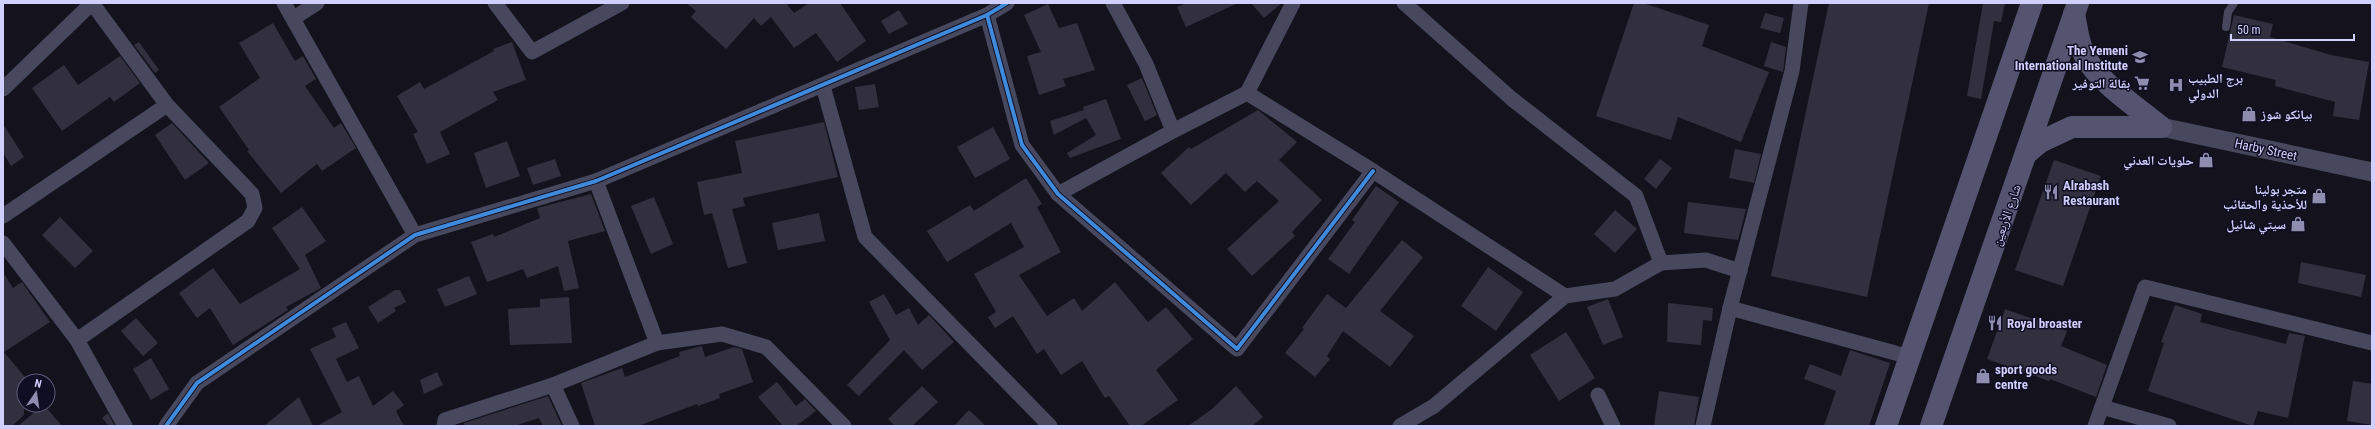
<svg xmlns="http://www.w3.org/2000/svg" width="2375" height="429" font-family="'Roboto Condensed','Noto Naskh Arabic',sans-serif">
  <rect width="100%" height="100%" fill="#14121d"/>
  <g fill="#32303f">
    <path d="M686,3H786L794,13L809,3H840L866,41L837,62L816,33L794,48L771,17L761,26L754,18L726,49L691,17L696,11Z"/>
    <path d="M1186,3H1238L1186,27L1177,7Z"/>
    <path d="M1251,3H1282L1264,18Z"/>
    <path d="M1634,3H1643L1709,25L1702,46L1769,72L1741,142L1678,117L1671,140L1596,116Z"/>
    <path d="M1829,3H1929L1867,297L1771,276Z"/>
    <path d="M1983,3H2005L2001,22L1994,21L1981,99L1967,96Z"/>
    <path d="M1048,4L1059,28L1077,23L1095,70L1063,79L1066,86L1039,95L1027,56L1041,52L1024,15Z"/>
    <path d="M899,10L908,24L889,34L881,21Z"/>
    <path d="M1765,13L1784,18L1780,33L1760,28Z"/>
    <path d="M2234,15L2273,24L2270,37L2331,55L2369,62L2359,120L2333,116L2335,102L2275,86L2276,80L2222,67Z"/>
    <path d="M273,23L295,61L303,56L316,79L305,86L334,128L341,123L356,148L322,171L317,164L281,193L247,151L249,150L219,107L260,78L239,43Z"/>
    <path d="M139,42L159,70L155,73L134,45Z"/>
    <path d="M512,42L526,80L493,92L498,100L440,132L450,154L427,164L413,134L418,132L397,96L420,82L424,89L494,51L493,49Z"/>
    <path d="M1771,42L1786,47L1783,72L1764,66Z"/>
    <path d="M120,56L140,83L114,102L110,97L62,131L32,88L64,65L78,85Z"/>
    <path d="M1142,78L1157,115L1145,121L1127,85Z"/>
    <path d="M875,84L879,107L859,110L855,87Z"/>
    <path d="M1106,99L1121,139L1070,158L1067,153L1096,135L1086,118L1054,135L1050,121L1084,110L1083,107Z"/>
    <path d="M1258,110L1297,142L1279,160L1322,200L1292,232L1295,236L1252,276L1227,249L1279,201L1257,181L1245,192L1226,173L1191,205L1161,173L1189,147L1191,149Z"/>
    <path d="M824,122L838,177L743,198L745,206L732,209L747,263L728,268L712,213L704,215L697,182L742,173L735,141Z"/>
    <path d="M172,123L209,163L185,180L155,135Z"/>
    <path d="M3,124L24,157L11,166L3,153Z"/>
    <path d="M993,127L1010,159L975,178L957,147Z"/>
    <path d="M507,141L520,176L486,188L474,153Z"/>
    <path d="M1735,149L1761,154L1754,183L1729,178Z"/>
    <path d="M555,159L561,176L533,185L527,168Z"/>
    <path d="M1660,159L1672,168L1656,189L1644,179Z"/>
    <path d="M2054,160L2101,176L2063,286L2015,270Z"/>
    <path d="M1026,178L1042,204L1037,207L1061,252L1019,275L1047,316L1074,298L1082,311L1115,282L1148,322L1166,307L1193,339L1156,370L1178,400L1141,426H1130L1109,396L1105,398L1082,361L1061,375L1044,349L1037,354L1013,316L995,328L988,317L996,312L974,274L1024,247L1011,223L947,262L927,231L970,205L974,211Z"/>
    <path d="M1376,186L1399,202L1349,274L1328,259L1355,222L1352,220Z"/>
    <path d="M591,194L605,231L568,241L579,288L564,291L558,266L527,278L523,269L487,282L471,242L493,234L494,237L540,218L537,208Z"/>
    <path d="M654,197L673,244L651,254L631,206Z"/>
    <path d="M1688,202L1746,209L1738,240L1684,233Z"/>
    <path d="M302,207L326,241L305,255L321,288L286,307L288,310L233,345L210,308L197,318L179,293L213,268L240,304L300,269L272,228Z"/>
    <path d="M1615,210L1637,229L1615,253L1594,234Z"/>
    <path d="M819,213L825,241L778,250L772,223Z"/>
    <path d="M60,217L93,251L75,268L42,235Z"/>
    <path d="M1402,240L1423,257L1380,311L1414,336L1390,367L1343,331L1327,356L1330,359L1315,377L1285,353L1304,329L1302,328L1327,294L1346,308Z"/>
    <path d="M2301,262L2366,275L2361,297L2298,283Z"/>
    <path d="M1488,267L1523,292L1496,331L1461,306Z"/>
    <path d="M3,272L13,288L22,282L50,322L4,352L28,381H24V415L12,426H3Z"/>
    <path d="M469,276L477,294L445,307L437,289Z"/>
    <path d="M395,290H400L406,302L394,308L396,311L378,323L368,307Z"/>
    <path d="M884,294L896,315L909,308L918,325L929,315L954,342L922,370L904,350L859,396L847,385L890,340L869,302Z"/>
    <path d="M569,297L572,343L510,345L508,309L540,307V299Z"/>
    <path d="M1608,299L1623,337L1603,345L1587,307Z"/>
    <path d="M1668,303L1713,308L1712,321L1703,320L1701,345L1667,342Z"/>
    <path d="M2175,305L2202,314L2200,322L2286,344L2289,333L2305,336L2288,418L2258,411L2253,426L2148,391L2164,343L2161,342Z"/>
    <path d="M2005,309L2067,331L2061,346L2107,365L2096,397L2050,379L2049,381L1987,359Z"/>
    <path d="M136,318L158,343L143,356L121,331Z"/>
    <path d="M346,322L359,348L336,359L347,382L359,376L373,406L393,391L404,405L396,411L404,426H317L342,412L310,349L336,337L332,328Z"/>
    <path d="M1566,332L1595,378L1559,401L1530,355Z"/>
    <path d="M702,346L705,357L734,347L742,349L753,382L719,394L720,398L698,406L697,404L638,426H595L581,383L622,368L625,377L680,356L679,352Z"/>
    <path d="M1850,350L1890,363L1869,426H1824L1836,391L1804,379L1810,364L1841,376Z"/>
    <path d="M151,358L169,389L151,400L133,369Z"/>
    <path d="M437,372L443,385L424,394L420,380Z"/>
    <path d="M2353,381L2372,384V425L2347,421Z"/>
    <path d="M777,382L796,406L805,399L816,411L796,426H783L758,397Z"/>
    <path d="M922,386L938,402L912,426H895L888,419Z"/>
    <path d="M1236,386L1263,417L1252,426H1188L1212,409Z"/>
    <path d="M1659,391L1699,397L1694,426H1654Z"/>
    <path d="M548,396L562,426H543L539,418L514,426H465L464,423Z"/>
    <path d="M299,397L313,426H264Z"/>
    <path d="M44,405L62,426H18L43,405Z"/>
    <path d="M969,410L986,426H954Z"/>
    <path d="M108,413L115,426H109L102,418Z"/>
  </g>
  <g fill="none" stroke-linecap="round" stroke-linejoin="round">
    <path stroke="#47485e" stroke-width="8" d="M2226,27L2228,12L2234,3"/>
    <g stroke="#47485e" stroke-width="15">
      <path d="M284,3L415,235"/>
      <path d="M495,3L532,52L622,3"/>
      <path d="M1113,3L1146,64L1173,131"/>
      <path d="M1404,3L1512,99L1636,196L1661,263"/>
      <path d="M987,15L1022,145L1058,194L1237,349L1373,171"/>
      <path d="M294,18L317,3"/>
      <path d="M823,86L865,237L1050,426"/>
      <path d="M3,89L92,3"/>
      <path d="M1247,93L1293,3"/>
      <path d="M596,181L657,343"/>
      <path d="M1058,194L1173,131L1247,93L1373,171L1565,296"/>
      <path d="M3,216L167,105"/>
      <path d="M3,243L77,340L125,426"/>
      <path d="M1730,308L1910,357"/>
      <path d="M77,340L248,221L255,208L252,194L167,105L92,3"/>
      <path d="M553,385L572,426"/>
      <path d="M1598,395L1613,426"/>
      <path d="M2102,407L2169,426"/>
      <path d="M166,426L197,383L415,235L596,181L987,15L1007,3"/>
      <path d="M444,426L445,420L553,385L657,343L722,334L766,347L844,426"/>
      <path d="M1400,426L1434,406L1565,296L1615,289L1661,263L1706,260L1740,271"/>
      <path d="M1703,426L1730,308L1792,71L1801,3"/>
      <path d="M2095,426L2145,287L2372,343"/>
    </g>
    <path stroke="#47485e" stroke-width="19" d="M2161,127L2372,172"/>
    <g stroke="#545471" stroke-width="22">
      <path d="M2074,14C2077,28 2078,43 2085,56C2099,83 2137,107 2161,127"/>
      <path d="M2027,153L2040,142L2072,127H2161"/>
      <path d="M1886,426L2032,3"/>
      <path d="M1931,426L2078,3"/>
    </g>
    <g stroke="#100e22" stroke-width="6">
      <g id="cycleway">
        <path d="M987,15L1022,145L1058,194L1237,349L1373,171"/>
        <path d="M166,426L197,383L415,235L596,181L987,15L1007,3"/>
      </g>
    </g>
    <use href="#cycleway" stroke="#408adc" stroke-width="4"/>
  </g>
  <defs>
    <g id="school-bare" transform="scale(1.2)"><path d="M0-5L7-2L0 1L-7-2ZM-4 1L0 2.5L4 1V4Q0 6-4 4Z" fill="#8f8daf" stroke="#100e22" stroke-width="2.5" paint-order="stroke"/></g>
    <g id="supermarket-bare" transform="scale(1.2)"><path d="M-6-5.5h2.5l.6 2H6L4.5 2H-2.5L-4.4-4H-6ZM-1.5 3.2a1.3 1.3 0 1 0 .1 0ZM3 3.2a1.3 1.3 0 1 0 .1 0Z" fill="#8f8daf" stroke="#100e22" stroke-width="2.5" paint-order="stroke"/></g>
    <g id="hospital-bare" transform="scale(1.2)"><path d="M-5-5h3v3.5h4V-5h3V5h-3V1.5h-4V5h-3Z" fill="#8f8daf" stroke="#100e22" stroke-width="2.5" paint-order="stroke"/></g>
    <g id="shop-bare" transform="scale(1.2)"><path d="M-5-2.5h2.3a2.7 3.5 0 0 1 5.4 0H5L5.5 6h-11ZM-1.5-2.5h3a1.5 2.3 0 0 0-3 0Z" fill="#8f8daf" stroke="#100e22" stroke-width="2.5" paint-order="stroke"/></g>
    <g id="restaurant-bare" transform="scale(1.2)"><path d="M-5-6h1v4h1v-4h1v4h1v-4h1v5L-1.5 .5V6h-2V.5L-5-1ZM5-6V6H3V1.5H1.5Q1.5-4 5-6Z" fill="#8f8daf" stroke="#100e22" stroke-width="2.5" paint-order="stroke"/></g>
  </defs>
  <g fill-rule="evenodd">
    <use href="#school-bare" x="2140" y="57"/>
    <use href="#supermarket-bare" x="2142" y="83"/>
    <use href="#hospital-bare" x="2176" y="85"/>
    <use href="#shop-bare" x="2249" y="114"/>
    <use href="#shop-bare" x="2206" y="160"/>
    <use href="#restaurant-bare" x="2051" y="192"/>
    <use href="#shop-bare" x="2319" y="196"/>
    <use href="#shop-bare" x="2298" y="224"/>
    <use href="#restaurant-bare" x="1995" y="323"/>
    <use href="#shop-bare" x="1983" y="376"/>
  </g>
  <g text-anchor="middle" stroke-width="3" stroke-linejoin="round" paint-order="stroke">
    <g font-size="13" font-weight="bold" fill="#d1cffe" stroke="#100e22" text-anchor="end">
      <text x="2128" y="55">The Yemeni<tspan x="2128" dy="15">International Institute</tspan></text>
      <text x="2188" y="83" text-anchor="start">برج الطبيب<tspan x="2188" dy="15">الدولي</tspan></text>
      <text x="2130" y="88">بقالة التوفير</text>
      <text x="2261" y="119" text-anchor="start">بيانكو شوز</text>
      <text x="2194" y="165">حلويات العدني</text>
      <text x="2063" y="190" text-anchor="start">Alrabash<tspan x="2063" dy="15">Restaurant</tspan></text>
      <text x="2307" y="194">متجر بولينا<tspan x="2307" dy="15">للأحذية والحقائب</tspan></text>
      <text x="2286" y="229">سيتي شانيل</text>
      <text x="2007" y="328" text-anchor="start">Royal broaster</text>
      <text x="1995" y="374" text-anchor="start">sport goods<tspan x="1995" dy="15">centre</tspan></text>
    </g>
    <g font-size="13" fill="#d1cffe" stroke="#100e22">
      <text transform="translate(2266 149) rotate(12)" y="5">Harby Street</text>
      <text transform="translate(2006 215) rotate(-71)" y="5">شارع الأربعين</text>
    </g>
  </g>
  <rect width="2375" height="429" fill="none" stroke="#d1cffe" stroke-width="8"/>
  <g transform="translate(36 393) rotate(13)"><circle r="19" fill="#100e22" stroke="#5d5b7a"/>
  <path d="M0-3L7 15L0 10L-7 15Z" fill="#8f8daf"/>
  <text y="-6" font-size="11" font-weight="bold" text-anchor="middle" fill="#d1cffe">N</text>
  </g>
  <path d="M2231 34v6h123v-6" fill="none" stroke="#d1cffe" stroke-width="2"/>
  <text x="2237" y="34" font-size="12" fill="#d1cffe" stroke="#100e22" stroke-width="3" paint-order="stroke">50 m</text>
</svg>
